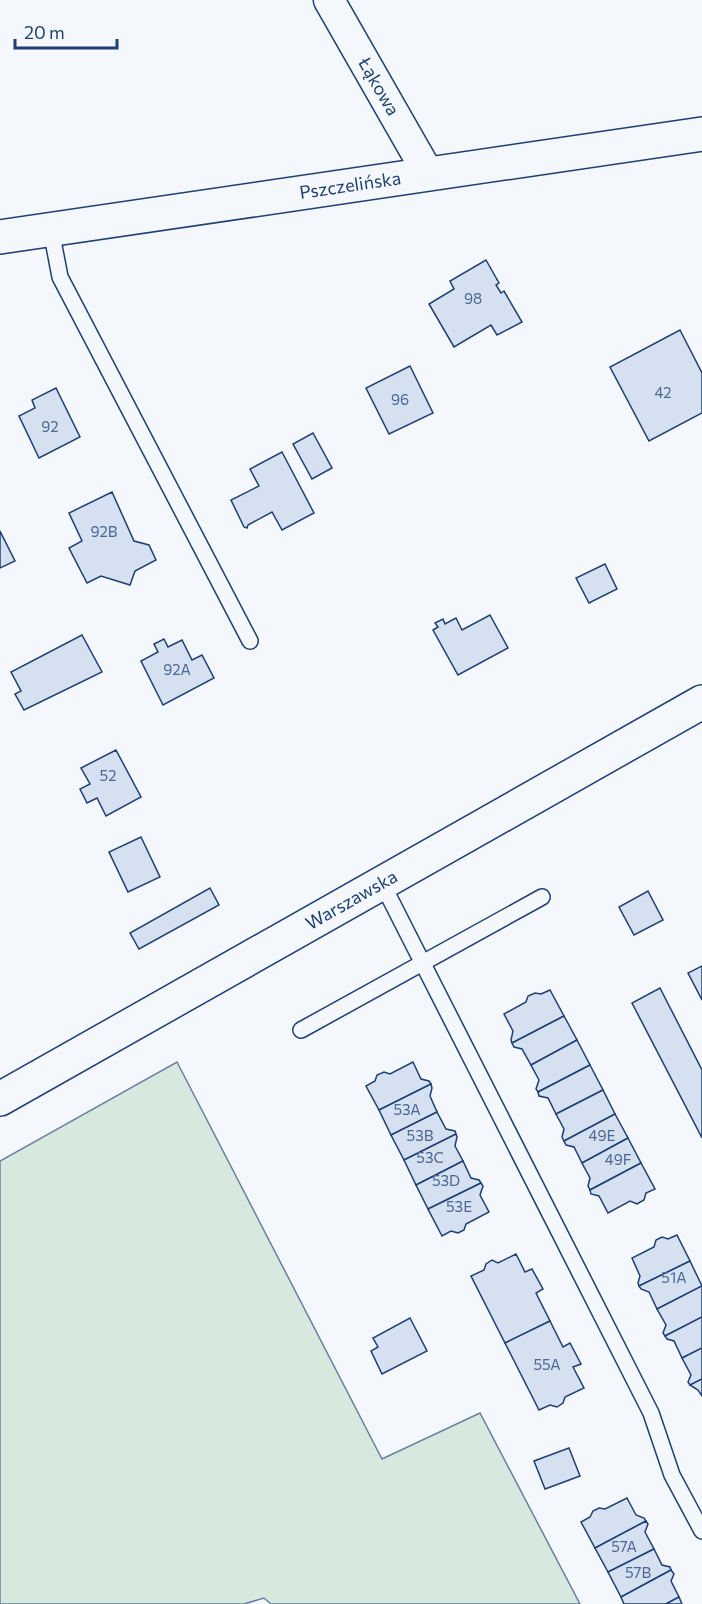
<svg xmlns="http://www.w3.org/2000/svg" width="702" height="1604" font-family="Commissioner,sans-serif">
  <rect width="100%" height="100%" fill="#f4f7fb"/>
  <path fill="#d7e8df" stroke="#687fa3" stroke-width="1.5" d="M177,1062L382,1459L480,1413L580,1604H271L264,1598L244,1604H0V1161Z"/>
  <g fill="#d5e0f0" stroke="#1d3f73" stroke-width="1.5">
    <path d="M486,260L499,283L496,285L501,293L504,291L522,322L497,335L491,325L454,347L429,304L454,289L450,281Z"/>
    <path d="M680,330L702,373V413L649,441L610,367Z"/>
    <path d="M410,366L433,413L389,434L366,388Z"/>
    <path d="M56,388L80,437L39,458L19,416L35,408L32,400Z"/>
    <path d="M313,433L332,468L312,479L293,444Z"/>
    <path d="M282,452L314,513L282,530L272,512L248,525L247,528L244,527L231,500L259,486L250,469Z"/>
    <path d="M112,492L134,541L149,545L156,560L135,571L130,585L101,576L87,583L69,548L82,541L69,513Z"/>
    <path d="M0,531L15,561L0,568Z"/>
    <path d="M605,564L617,589L589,603L576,578Z"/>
    <path d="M490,615L508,648L458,675L433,630L438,627L435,623L443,619L445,624L456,618L462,630Z"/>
    <path d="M82,635L102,672L24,710L15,694L21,691L11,672Z"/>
    <path d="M164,639L168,647L182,640L192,660L202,655L214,678L163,705L141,661L158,652L154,644Z"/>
    <path d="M116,750L141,797L106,816L97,798L87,803L80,789L90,784L81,768Z"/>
    <path d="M141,837L160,877L128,892L109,852Z"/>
    <path d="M210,888L219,905L139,949L130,933Z"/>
    <path d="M648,891L663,920L634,935L619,907Z"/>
    <path d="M702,966V1000L688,973Z"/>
    <path d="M660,988L702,1070V1138L632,1003Z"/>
    <path d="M550,990L564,1016L512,1043L511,1040L513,1031L504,1014L526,1002L528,996L535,993L541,994Z"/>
    <path d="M564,1016L577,1040L531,1065L522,1049L514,1047L512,1043Z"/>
    <path d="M577,1040L590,1065L538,1092L536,1089L539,1080L531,1065Z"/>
    <path d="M413,1062L421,1079L429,1081L431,1084L379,1110L366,1086L375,1081L377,1075L384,1072L390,1074Z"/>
    <path d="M590,1065L603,1090L556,1114L548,1098L539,1096L538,1092Z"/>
    <path d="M431,1084L432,1088L430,1096L437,1112L391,1135L379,1110Z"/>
    <path d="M603,1090L615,1114L564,1141L562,1137L564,1129L556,1114Z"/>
    <path d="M437,1112L446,1129L455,1131L456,1134L404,1160L391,1135Z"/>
    <path d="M615,1114L628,1138L582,1163L574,1147L566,1145L564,1141Z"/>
    <path d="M456,1134L457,1137L455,1146L463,1161L416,1185L404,1160Z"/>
    <path d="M628,1138L641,1163L590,1190L588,1186L590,1178L582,1163Z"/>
    <path d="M463,1161L471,1178L479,1180L481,1183L428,1209L416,1185Z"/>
    <path d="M641,1163L655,1189L646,1193L644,1200L637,1204L630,1201L608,1213L599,1196L591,1194L590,1190Z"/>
    <path d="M481,1183L483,1186L480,1195L489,1212L466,1224L464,1230L458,1233L451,1231L442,1236L428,1209Z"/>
    <path d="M677,1235L690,1261L639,1286L638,1283L640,1276L632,1258L654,1247L656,1240L662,1237L668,1239Z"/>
    <path d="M516,1254L525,1272L532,1269L543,1289L536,1293L550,1321L505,1343L471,1276L484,1270L486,1264L492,1260L498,1263Z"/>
    <path d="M690,1261L702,1286L657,1309L649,1292L641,1289L639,1286Z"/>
    <path d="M702,1286V1317L665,1336L663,1333L666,1325L657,1309Z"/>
    <path d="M702,1317V1348L682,1358L674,1341L667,1339L665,1336Z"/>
    <path d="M410,1318L427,1351L382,1374L371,1351L378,1347L373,1338Z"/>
    <path d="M550,1321L563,1347L570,1343L581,1364L573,1367L584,1388L565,1397L563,1403L557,1407L550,1405L539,1410L505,1343Z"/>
    <path d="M702,1348V1379L690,1385L688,1382L691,1375L682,1358Z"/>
    <path d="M702,1379V1396L698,1390L690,1385Z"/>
    <path d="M569,1448L580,1476L545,1489L534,1461Z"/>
    <path d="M627,1498L636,1515L644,1518L646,1521L595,1548L581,1522L590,1517L593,1511L599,1508L605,1509Z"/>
    <path d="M646,1521L648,1524L645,1532L654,1549L608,1572L595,1548Z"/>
    <path d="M654,1549L662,1565L670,1567L671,1570L621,1597L608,1572Z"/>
    <path d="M671,1570L674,1574L671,1581L679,1597L666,1604H624L621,1597Z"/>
    <path d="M679,1597L682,1604H666Z"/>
  </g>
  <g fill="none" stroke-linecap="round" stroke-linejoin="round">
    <g stroke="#1d3f73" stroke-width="18">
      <g id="service">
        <path d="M51,230L60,277L250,641"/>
        <path d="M382,883L651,1413L672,1475L702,1531"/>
        <path d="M301,1030L542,897"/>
      </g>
    </g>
    <g stroke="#1d3f73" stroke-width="33">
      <g id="minor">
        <path id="s1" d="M329,0L429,175"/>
      </g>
    </g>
    <g stroke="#1d3f73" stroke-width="36">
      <g id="secondary">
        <path id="s2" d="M0,237L702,134"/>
        <path id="s3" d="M0,1099L702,702"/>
      </g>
    </g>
    <use href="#service" stroke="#f4f7fb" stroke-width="15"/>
    <use href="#minor" stroke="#f4f7fb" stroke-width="30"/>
    <use href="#secondary" stroke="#f4f7fb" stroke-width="33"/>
  </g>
  <g text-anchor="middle" stroke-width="4.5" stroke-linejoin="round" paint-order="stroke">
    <g font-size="15" fill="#4b6792">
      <text x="473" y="304">98</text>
      <text x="663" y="398">42</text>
      <text x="400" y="405">96</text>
      <text x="50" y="432">92</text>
      <text x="104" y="537">92B</text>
      <text x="177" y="675">92A</text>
      <text x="108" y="781">52</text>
      <text x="407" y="1115">53A</text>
      <text x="420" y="1141">53B</text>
      <text x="602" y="1141">49E</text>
      <text x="430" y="1163">53C</text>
      <text x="618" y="1165">49F</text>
      <text x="446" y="1186">53D</text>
      <text x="459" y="1212">53E</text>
      <text x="674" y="1283">51A</text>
      <text x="547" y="1370">55A</text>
      <text x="624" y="1552">57A</text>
      <text x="638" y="1578">57B</text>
    </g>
    <g font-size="18" fill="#1d3f73" stroke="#f4f7fb">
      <text dy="6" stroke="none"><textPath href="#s1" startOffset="100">Łąkowa</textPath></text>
      <text dy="6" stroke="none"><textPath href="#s2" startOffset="354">Pszczelińska</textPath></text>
      <text dy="6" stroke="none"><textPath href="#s3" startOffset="404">Warszawska</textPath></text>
    </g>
  </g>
  <path d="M15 39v9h102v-9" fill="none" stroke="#1d3f73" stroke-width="3"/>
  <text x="24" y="39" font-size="18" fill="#1d3f73" stroke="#f4f7fb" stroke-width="4.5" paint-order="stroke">20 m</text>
</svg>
